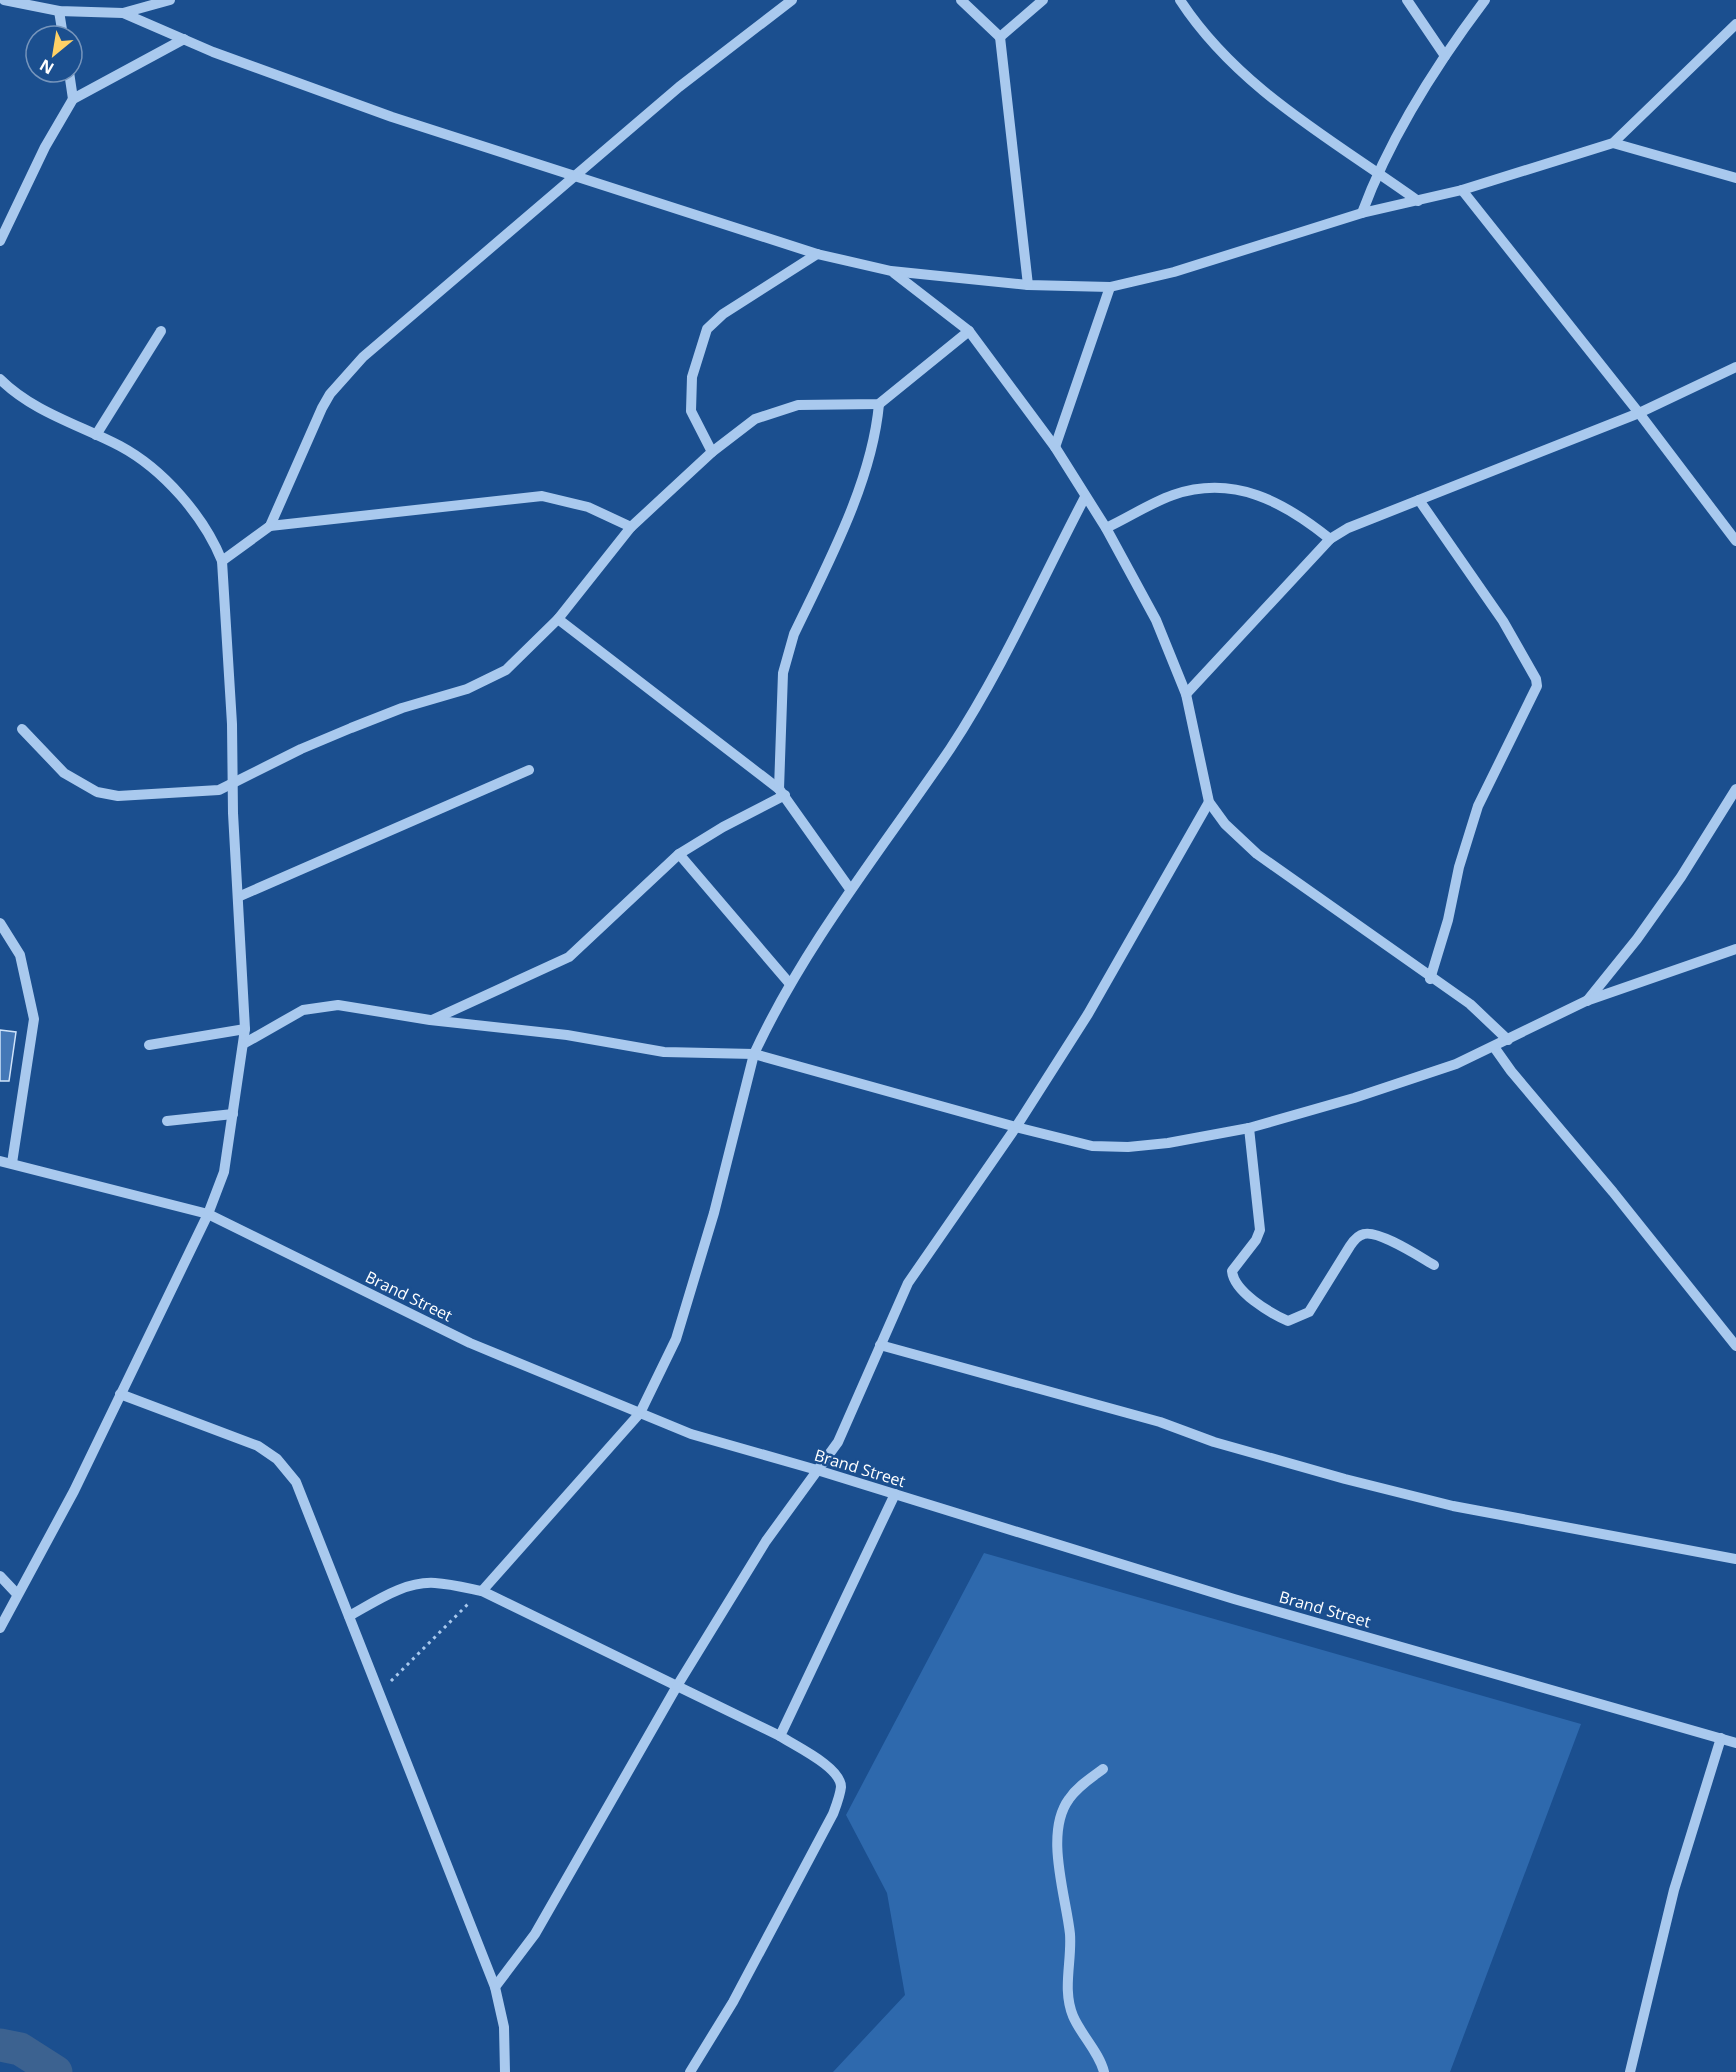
<svg xmlns="http://www.w3.org/2000/svg" width="1736" height="2072" font-family="'Open Sans',sans-serif">
  <rect width="100%" height="100%" fill="#1b4f8f"/>
  <path fill="#2e69ad" d="M984,1553L1581,1724L1450,2072H833L905,1995L887,1893L846,1815Z"/>
  <g fill="none" stroke-linecap="round" stroke-linejoin="round">
    <path stroke="#3c6290" stroke-width="33" d="M0,2045L20,2049L56,2072"/>
  </g>
  <path fill="#4478b7" stroke="#cfe3fa" stroke-width="1.5" d="M0,1030L16,1032L9,1081H0Z"/>
  <g fill="none" stroke-linecap="round" stroke-linejoin="round">
    <path stroke="#a9c9ee" stroke-width="3" stroke-dasharray="3 4.5" stroke-linecap="butt" d="M391,1681L469,1603"/>
    <g stroke="#a9c9ee" stroke-width="10">
      <path d="M4,0L59,11L123,13L170,0"/>
      <path d="M961,0L1000,37L1043,0"/>
      <path d="M1180,0C1238,89 1333,140 1418,201"/>
      <path d="M1407,0L1445,56"/>
      <path d="M59,11L63,36"/>
      <path d="M123,13L213,52L392,117L817,254L891,271L1028,285L1110,287L1174,272L1362,213L1462,190L1613,143L1736,24"/>
      <path d="M1000,37L1028,285"/>
      <path d="M69,72L73,99"/>
      <path d="M1613,143L1736,178"/>
      <path d="M1462,190L1639,413L1736,541"/>
      <path d="M1362,213C1390,137 1436,65 1485,0"/>
      <path d="M0,241L45,147L73,99L184,39"/>
      <path d="M894,273L969,331L1055,447L1106,528L1156,620L1186,694L1209,802L1225,824L1257,854L1470,1004L1508,1040"/>
      <path d="M0,379C33,412 80,425 120,446C163,469 204,516 222,561L232,724L233,813L245,1029L224,1172L208,1214L74,1491L0,1628"/>
      <path d="M96,435L161,331"/>
      <path d="M1055,447L1110,287"/>
      <path d="M712,452L691,411L692,377L707,329L723,314L817,254"/>
      <path d="M1419,500L1503,621L1536,679L1537,686L1478,806L1459,867L1448,920L1430,979"/>
      <path d="M270,526L542,496L588,507L631,527L712,452L755,419L798,405L879,404L969,331"/>
      <path d="M1106,528C1128,518 1150,503 1173,495C1234,474 1284,502 1330,539"/>
      <path d="M222,561L270,526L322,408L330,394L363,357L679,87L792,0"/>
      <path d="M558,619L779,789L850,889"/>
      <path d="M1186,694L1330,539L1348,528L1639,413L1736,367"/>
      <path d="M22,729L64,773L97,792L118,796L219,790L301,749L351,728L402,708L467,689L506,670L558,619L631,527"/>
      <path d="M779,789L783,673L794,634C828,563 872,482 879,404"/>
      <path d="M679,854L790,984"/>
      <path d="M238,897L529,770"/>
      <path d="M0,923L20,955L34,1019L12,1163"/>
      <path d="M1587,1001L1637,939L1681,877L1736,789"/>
      <path d="M432,1020L569,957L679,854L723,827L785,795"/>
      <path d="M245,1043L303,1010L338,1005L430,1020L567,1035L664,1052L754,1054L1016,1127L1092,1146L1128,1147L1168,1143L1249,1128L1354,1098L1456,1064L1586,1001L1736,949"/>
      <path d="M149,1045L245,1029"/>
      <path d="M1494,1047L1511,1071L1613,1192L1736,1346"/>
      <path d="M167,1121L233,1114"/>
      <path d="M1249,1128L1260,1230L1256,1240L1232,1271C1234,1292 1270,1313 1288,1321L1309,1312L1350,1246C1354,1240 1358,1235 1364,1234C1379,1230 1420,1257 1434,1265"/>
      <path d="M0,1161L208,1214L470,1343L691,1434L817,1470L1234,1599L1736,1743"/>
      <path d="M880,1345L1160,1422L1214,1442L1345,1479L1453,1506L1736,1559"/>
      <path d="M120,1394L258,1446L277,1459L296,1482L495,1987L504,2027L505,2072"/>
      <path d="M0,1576L17,1594"/>
      <path d="M482,1591L677,1686L535,1934L495,1987"/>
      <path d="M349,1616C375,1602 404,1581 435,1583C451,1584 467,1588 482,1591L640,1413L676,1339L714,1213L754,1054C805,944 882,849 950,749C1002,670 1041,581 1085,497"/>
      <path d="M780,1736L677,1686L766,1541L838,1442L908,1283L1016,1127L1088,1014L1209,802"/>
      <path d="M1103,1769C1091,1778 1078,1786 1069,1799C1044,1833 1066,1896 1070,1934C1072,1962 1062,1989 1073,2016C1081,2035 1099,2052 1104,2072"/>
      <path d="M690,2072L733,2002L833,1814C836,1806 840,1796 841,1787C841,1767 795,1746 780,1736L895,1494"/>
      <path d="M1630,2072L1674,1890L1721,1738"/>
    </g>
  </g>
  <g text-anchor="middle" stroke-width="5" stroke-linejoin="round" paint-order="stroke">
    <g font-size="16" fill="#fff" stroke="#1b4f8f">
      <text transform="translate(409 1296) rotate(26)" y="6">Brand Street</text>
      <text transform="translate(860 1468) rotate(17)" y="6">Brand Street</text>
      <text transform="translate(1325 1609) rotate(16)" y="6">Brand Street</text>
    </g>
  </g>
  <g transform="translate(54 54) rotate(210)"><circle r="28" fill="#1b4f8f" stroke="#7695bc" stroke-width="1.5"/>
  <path d="M0-4.5L10 22L0 15L-10 22Z" fill="#ffd166"/>
  <text y="-9" font-size="16" font-weight="bold" text-anchor="middle" fill="#ffffff">N</text>
  </g>
</svg>
